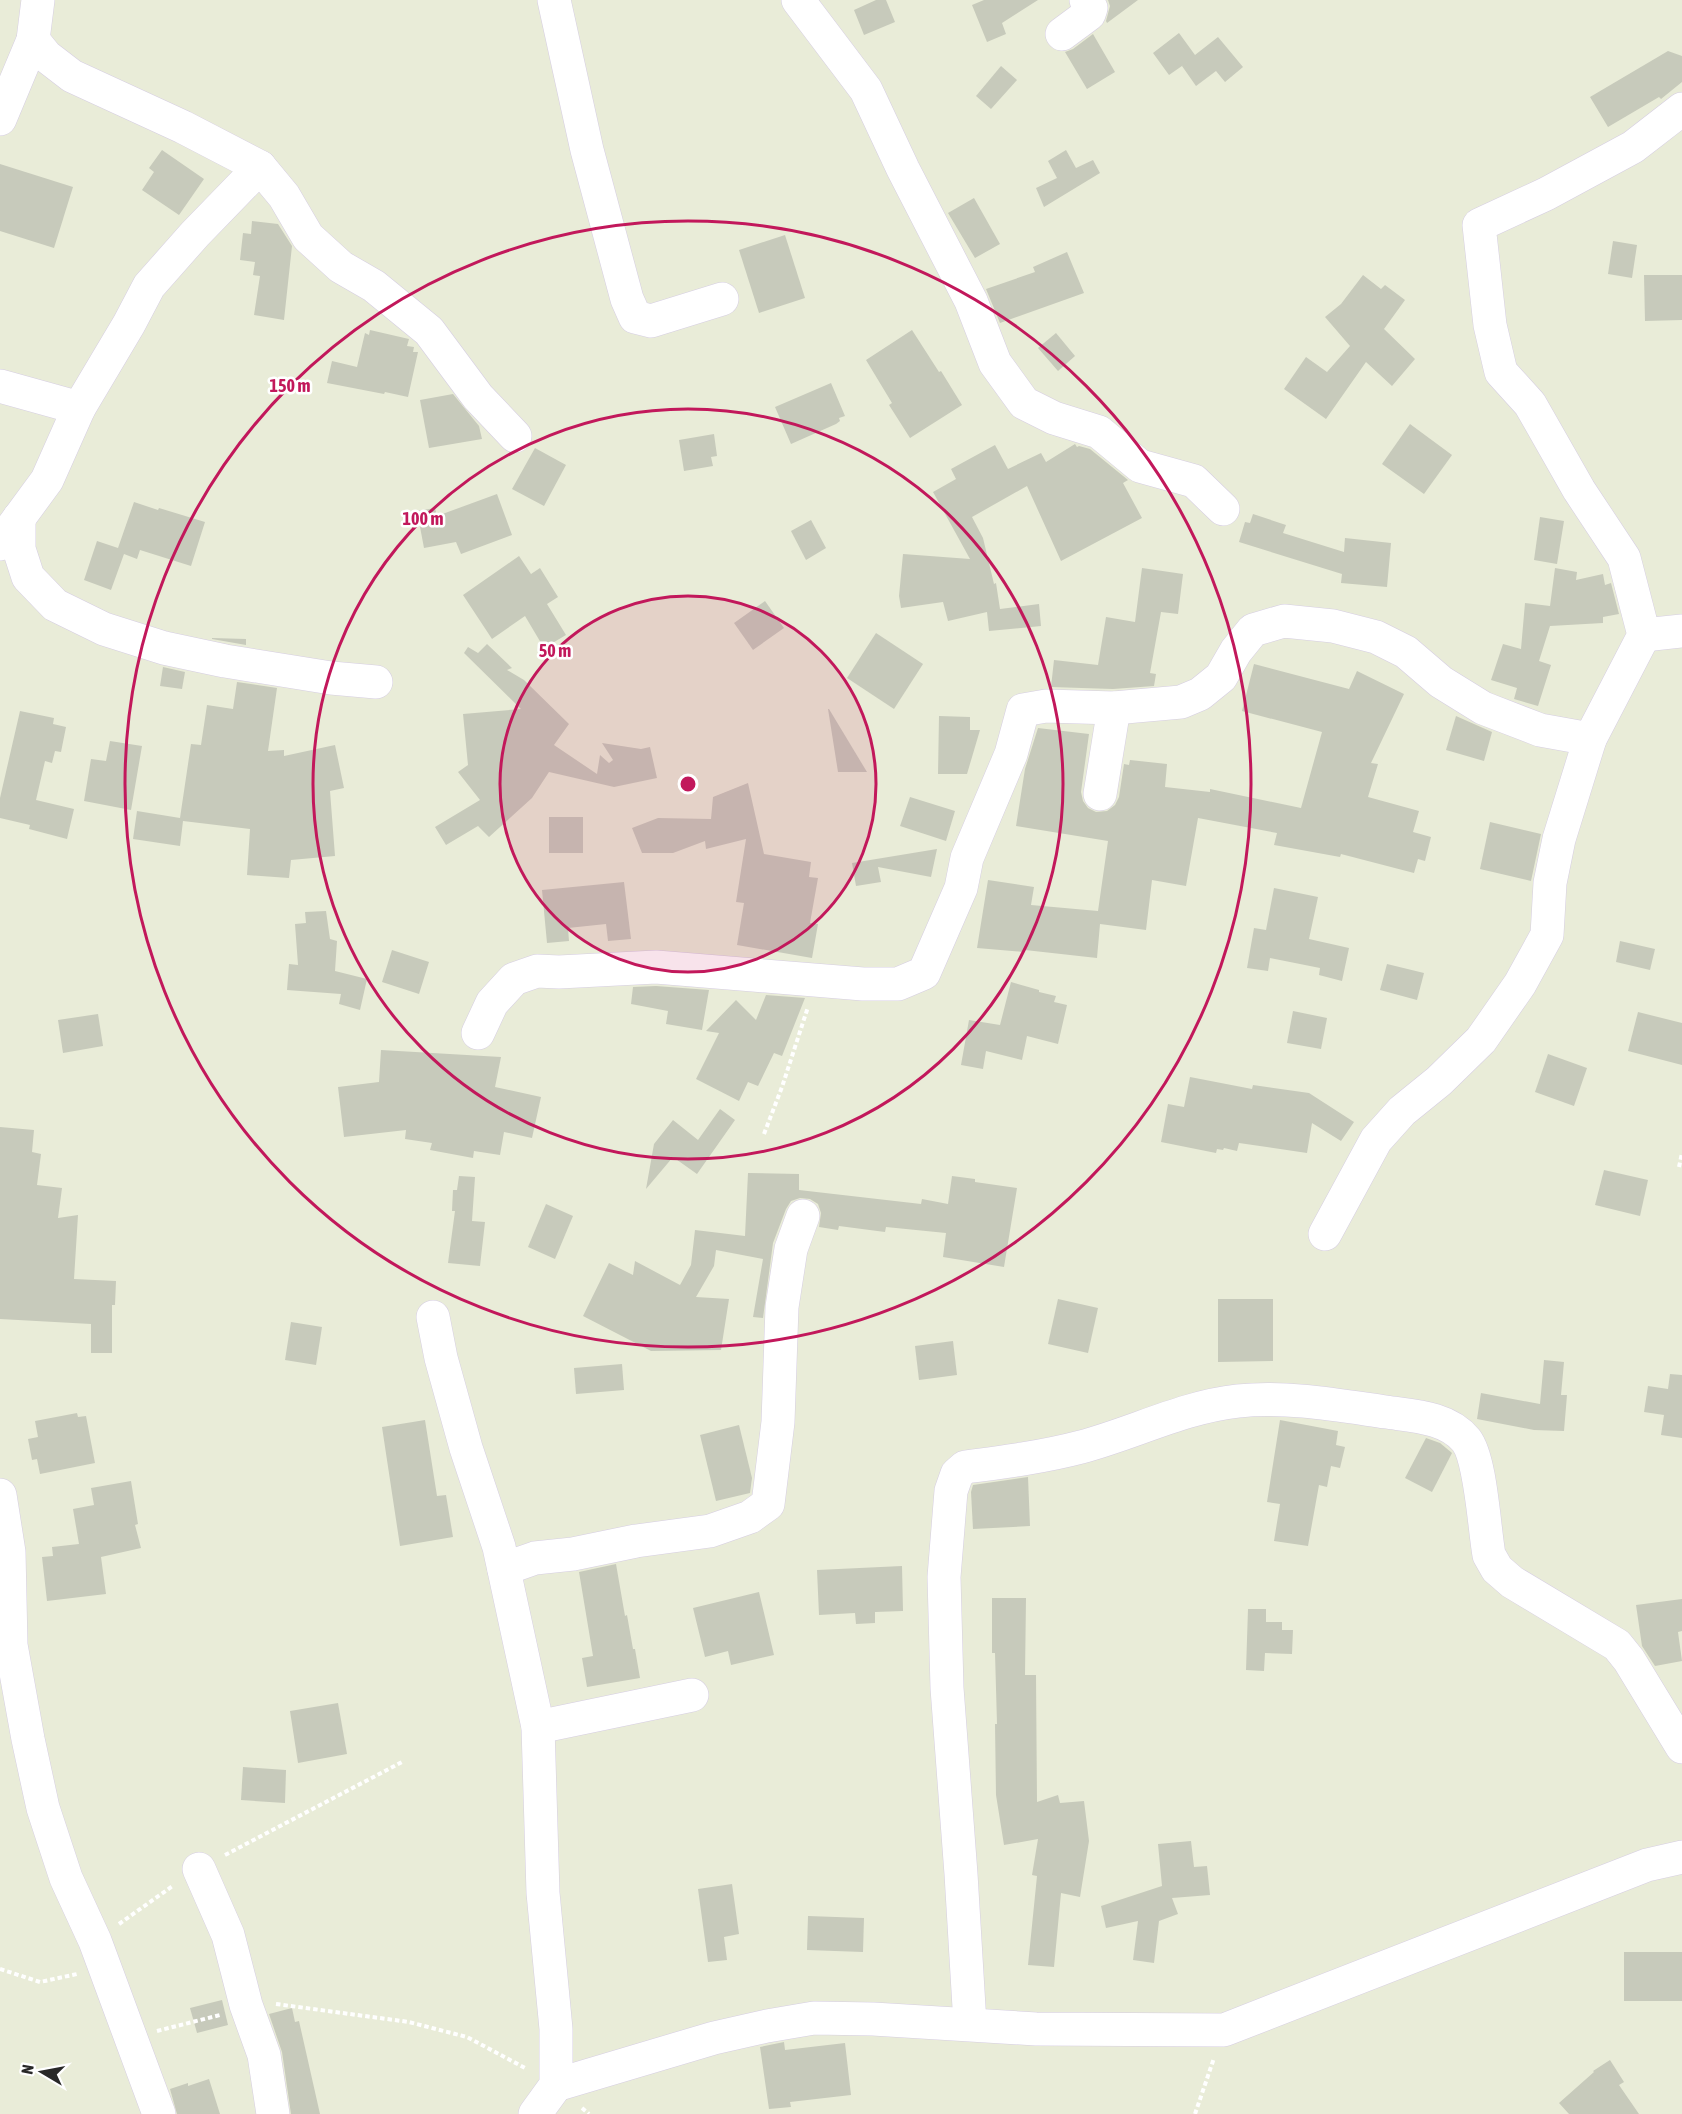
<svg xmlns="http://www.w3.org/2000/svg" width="1682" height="2114" font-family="'Asap Condensed',sans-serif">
  <rect width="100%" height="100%" fill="#e9ecd8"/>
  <g fill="#c7cabb">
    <path d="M876,0H886L895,22L864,35L854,10Z"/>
    <path d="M984,0H1038L1002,23L1006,34L987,42L972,5Z"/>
    <path d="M1108,0H1138L1107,23L1106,21L1110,6Z"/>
    <path d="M1179,33L1195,55L1218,37L1243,67L1225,82L1216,71L1196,86L1182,66L1192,59L1169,75L1153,53Z"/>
    <path d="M1093,34L1115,72L1087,89L1065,52L1073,49Z"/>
    <path d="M1668,51L1682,56V82L1661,99L1659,97L1608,127L1590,97Z"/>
    <path d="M1001,66L1017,80L991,109L976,96Z"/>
    <path d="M162,150L204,179L179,215L142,190L154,172L149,168Z"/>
    <path d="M1066,150L1076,168L1093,160L1100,173L1044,207L1036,188L1057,178L1048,161Z"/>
    <path d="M0,164L73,187L54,248L0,231Z"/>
    <path d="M974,198L1000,244L975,258L948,213Z"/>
    <path d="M252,221L278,224L292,246L284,320L254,315L260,276L253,275L255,262L240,260L243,233L251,234Z"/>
    <path d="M785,235L805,298L759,313L739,250Z"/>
    <path d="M1613,241L1637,245L1632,278L1608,274Z"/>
    <path d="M1067,252L1084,293L1000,323L986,289L1035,272L1033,267Z"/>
    <path d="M1363,275L1381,289L1385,285L1405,300L1384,329L1415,359L1392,386L1366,362L1326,419L1284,389L1306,357L1327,372L1350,346L1325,317L1341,304Z"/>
    <path d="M1644,275H1682V320L1645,321Z"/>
    <path d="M370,330L409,339L407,346L414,347L413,352H418L408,397L385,392L384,394L327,383L332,361L357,367L365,333L369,335Z"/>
    <path d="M912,330L939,372L941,371L962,405L910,438L889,405L892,403L866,360Z"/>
    <path d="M1056,333L1075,356L1058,371L1038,348Z"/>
    <path d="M831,383L845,416L839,418L840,421L836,424L791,444L775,407Z"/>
    <path d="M453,394L479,426L482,439L429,448L420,400Z"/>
    <path d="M1410,424L1452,455L1424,494L1382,464Z"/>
    <path d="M714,434L717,456L711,457L713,466L684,471L679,440Z"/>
    <path d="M1075,444L1077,447L1079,446L1090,449L1128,480L1123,483L1142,518L1061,561L1027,486L972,517L983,538L994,584L996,583L1000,609L1039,604L1041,626L989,631L987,612L948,621L943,602L901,608L899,596L903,554L970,559L933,492L956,479L951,469L995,445L1008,469L1041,453L1046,462Z"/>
    <path d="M535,448L566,465L544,506L512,489Z"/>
    <path d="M497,494L512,535L461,554L456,542L424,548L417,511L435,508L437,516Z"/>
    <path d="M134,502L158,510L159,508L205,522L191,566L140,550L137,559L124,554L111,590L84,580L97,541L118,548Z"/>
    <path d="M1253,514L1286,525L1283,533L1344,552L1345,538L1391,543L1387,587L1341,583L1342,574L1239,542L1245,522L1250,523Z"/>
    <path d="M1540,517L1564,521L1557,564L1534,560Z"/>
    <path d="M811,520L826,548L806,560L791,531Z"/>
    <path d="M519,556L531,574L540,568L558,597L547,604L566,635L544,648L525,616L492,639L463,595Z"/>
    <path d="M1142,568L1183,574L1178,614L1161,612L1150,673L1156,674L1154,686L1113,689L1051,687L1054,660L1098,665L1106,617L1135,622Z"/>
    <path d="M1555,568L1577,572L1576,580L1603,574L1605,585L1611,583L1619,614L1603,617V623L1550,626L1539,661L1551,665L1538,706L1514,699L1517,688L1491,680L1503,644L1521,649L1525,603L1550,606Z"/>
    <path d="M765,601L784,628L753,650L734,623Z"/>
    <path d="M876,633L923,664L894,709L847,678Z"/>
    <path d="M212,638L246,639V645L212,639Z"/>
    <path d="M487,644L512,668L507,670L524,680L569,724L554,745L597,774L600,755L609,763L613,760L602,743L641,749L650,747L657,778L614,787L549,772L532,798L489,837L478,826L446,845L435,827L480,800L458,772L468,765L463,714L521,709L464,653L468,647L478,653Z"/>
    <path d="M1254,664L1349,689L1357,671L1404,694L1371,763L1378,764L1368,797L1419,811L1413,832L1431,837L1425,861L1418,859L1414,873L1341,854L1340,857L1274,845L1277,833L1198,818L1186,886L1152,880L1146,930L1100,924L1097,958L1025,950L1024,952L977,948L988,880L1034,887L1031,905L1098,911L1108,841L1016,826L1025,769L1038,728L1089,734L1081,792L1083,801L1088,808L1096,812L1107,811L1115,805L1119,797L1124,764L1129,765L1130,760L1167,764L1165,787L1210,792V789L1301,808L1322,732L1242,711Z"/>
    <path d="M163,667L185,672L182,689L160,686Z"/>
    <path d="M237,682L277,688L268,751L284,750V756L335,745L344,788L330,791L335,856L291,860L289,878L247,875L250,829L183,821L180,846L133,839L137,811L180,818L191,744L201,745L207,705L233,709Z"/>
    <path d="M828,709H829L867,772H838Z"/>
    <path d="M20,711L54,718L53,724L66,727L61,752L55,751L52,763L45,761L36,800L74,809L67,839L29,829L30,825L0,818V798Z"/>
    <path d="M939,716L970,717V730H980L967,774H938Z"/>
    <path d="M1456,716L1492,732L1484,761L1446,750Z"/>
    <path d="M110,741L142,746L131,810L84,801L91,759L106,761Z"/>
    <path d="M748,783L764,854L811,862L809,877L818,878L810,923L818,924L812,958L737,945L744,903L736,902L746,839L706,849L705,841L673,853H642L632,828L658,818L711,819L713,797Z"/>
    <path d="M910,797L955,811L946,841L900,826Z"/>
    <rect x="549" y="817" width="34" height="36"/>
    <path d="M1490,822L1541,834L1531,881L1480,869Z"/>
    <path d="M937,849L931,877L878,867L881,882L856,886L852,863Z"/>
    <path d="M624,882L631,939L608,941L606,924L568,928L569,941L547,943L542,890Z"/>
    <path d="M1274,888L1318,897L1309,939L1349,948L1342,981L1319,975L1320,968L1270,958L1268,971L1247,968L1254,928L1266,930Z"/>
    <path d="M326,911L330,939L337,941L335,971L367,979L360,1010L339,1004L341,994L287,990L289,964L298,965L295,924L306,923L305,912Z"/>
    <path d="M1620,941L1655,949L1650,970L1616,962Z"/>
    <path d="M392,950L429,962L419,994L382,982Z"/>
    <path d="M1387,964L1424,973L1417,1000L1380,990Z"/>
    <path d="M1011,982L1039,990V992L1056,996L1054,1002L1067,1005L1058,1044L1027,1036L1022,1060L986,1051L983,1069L961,1065L969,1020L1000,1025Z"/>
    <path d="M656,986L709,990L702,1030L666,1024L668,1011L631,1004L633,987Z"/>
    <path d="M766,995L805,998L782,1056L774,1053L758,1086L748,1082L739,1101L696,1079L719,1033L706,1031L736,1000L756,1020Z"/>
    <path d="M1293,1011L1327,1018L1321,1049L1287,1043Z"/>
    <path d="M1638,1012L1682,1023V1065L1628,1051Z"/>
    <path d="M98,1014L103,1046L63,1053L58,1020Z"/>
    <path d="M381,1050L501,1057L495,1087L541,1097L532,1138L504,1132L500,1155L474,1151L473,1158L430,1150L432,1143L405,1139L406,1130L344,1137L338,1087L379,1082Z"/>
    <path d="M1548,1054L1587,1068L1574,1106L1535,1092Z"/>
    <path d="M1190,1077L1252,1089L1253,1085L1309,1093L1354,1122L1341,1141L1312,1123L1307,1153L1239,1143L1237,1151L1224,1148L1223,1150L1217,1149L1216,1153L1161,1142L1168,1104L1184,1107Z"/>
    <path d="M720,1109L735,1120L697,1174L673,1157L646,1189L654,1144L673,1120L698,1140Z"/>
    <path d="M0,1127L34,1130L32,1152L41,1154L37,1185L62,1188L58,1218L78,1215L74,1279L116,1281L115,1305H112V1353H91V1324L0,1319Z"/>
    <path d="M1604,1170L1648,1180L1640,1216L1595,1205Z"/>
    <path d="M748,1173L799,1174V1190L921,1204L922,1199L948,1204L952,1176L975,1179V1182L1017,1188L1004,1267L943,1257L946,1233L886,1227L885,1232L839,1226L838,1230L819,1227L821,1213L818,1204L810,1199L800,1198L791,1201L786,1209L773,1243L763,1318L753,1317L763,1259L716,1250L714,1266L696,1297L729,1299L721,1350L651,1351L583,1316L609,1263L633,1275L635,1261L680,1285L691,1265L695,1230L745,1236Z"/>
    <path d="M459,1176L475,1177L472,1221L485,1222L480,1266L448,1263L455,1211H452L453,1190H457Z"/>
    <path d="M546,1204L573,1216L555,1259L528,1247Z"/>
    <path d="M1058,1299L1098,1308L1088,1353L1048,1344Z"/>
    <path d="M1218,1299H1273V1361L1218,1362Z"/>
    <path d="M291,1322L322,1327L316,1365L285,1360Z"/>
    <path d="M953,1341L957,1375L919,1380L915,1346Z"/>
    <path d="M1544,1360L1564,1362L1561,1395H1567L1564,1431L1534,1430L1477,1419L1481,1393L1540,1404Z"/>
    <path d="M622,1364L624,1390L576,1394L574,1368Z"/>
    <path d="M1670,1374L1682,1375V1438L1661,1435L1664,1415L1644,1412L1648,1386L1668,1389Z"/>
    <path d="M77,1413L78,1417L86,1416L95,1463L40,1474L37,1459L32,1460L28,1439L38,1437L35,1421Z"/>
    <path d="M425,1420L437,1496L446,1495L453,1537L400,1546L382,1427Z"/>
    <path d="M1280,1420L1338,1431L1336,1445L1345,1447L1340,1468L1331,1466L1327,1487L1319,1485L1308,1546L1274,1541L1280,1504L1267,1502Z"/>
    <path d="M739,1425L752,1478L750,1493L716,1501L700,1435Z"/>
    <path d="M1426,1438L1440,1443L1452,1453L1432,1492L1405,1478Z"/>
    <path d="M1028,1477L1030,1526L973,1529L971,1492L973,1485Z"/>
    <path d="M131,1481L138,1524L135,1525L141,1548L101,1557L106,1594L47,1601L42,1557L53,1556L52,1547L79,1544L73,1509L94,1505L91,1488Z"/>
    <path d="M616,1564L625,1616L627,1615L633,1649H635L640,1678L587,1687L582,1658L593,1656L579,1572Z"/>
    <path d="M902,1566L903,1611L875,1612V1623L856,1624L855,1613L819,1615L817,1570Z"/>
    <path d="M759,1592L774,1655L731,1665L728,1651L705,1657L693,1608Z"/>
    <path d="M992,1598H1026L1025,1675H1036L1037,1802L1058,1795L1060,1803L1084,1801L1089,1841L1080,1897L1061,1893L1054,1967L1028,1965L1037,1876L1032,1875L1038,1839L1004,1845L996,1795L995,1724H997L995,1653H992Z"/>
    <path d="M1682,1599V1631L1678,1632L1682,1661L1655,1666L1642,1646L1636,1605Z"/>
    <path d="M1248,1609H1266V1622H1282V1630H1293L1292,1654L1265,1653L1264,1671L1246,1670Z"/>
    <path d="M338,1703L347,1754L298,1763L290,1711Z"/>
    <path d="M243,1767L286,1770L285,1803L241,1800Z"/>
    <path d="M1191,1841L1194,1867L1207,1866L1210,1895L1172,1898L1178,1914L1159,1921L1154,1963L1133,1960L1138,1921L1106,1928L1101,1906L1162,1886L1158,1844Z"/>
    <path d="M732,1884L739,1934L724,1937L727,1960L708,1962L698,1889Z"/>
    <path d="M808,1916L864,1918L863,1952L807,1950Z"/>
    <rect x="1624" y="1952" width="58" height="49"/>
    <path d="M222,2000L228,2025L197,2033L190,2008Z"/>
    <path d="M292,2008L295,2022L299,2021L320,2114H291L282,2052L269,2014Z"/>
    <path d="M784,2042L785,2050L845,2043L851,2095L790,2102L791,2107L769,2109L760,2047Z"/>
    <path d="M1610,2060L1624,2082L1619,2085L1639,2114H1569L1559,2103L1594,2072L1593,2071Z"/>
    <path d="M209,2079L220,2114H177L170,2089L188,2083V2086Z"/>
  </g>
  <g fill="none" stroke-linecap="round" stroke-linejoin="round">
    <g stroke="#d6cee2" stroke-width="34">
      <g id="minor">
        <path d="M554,0L587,150L627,299L635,317L651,321L722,299"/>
        <path d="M798,0L866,90L903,169L971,301L995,363L1024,403L1054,418L1099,432L1140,466L1194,481L1223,509"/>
        <path d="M1062,34L1089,14L1091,8L1086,0"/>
        <path d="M33,40L46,56L72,76L183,127L260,167L284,196L308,237L341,267L374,286L429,331L478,397L515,436"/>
        <path d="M0,119L33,40L38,0"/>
        <path d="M0,386L79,408"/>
        <path d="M19,518V549L28,577L55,605L104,629L164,648L225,661L331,678L376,682"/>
        <path d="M0,544L47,480L79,408L129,324L149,286L195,234L260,167"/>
        <path d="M1644,635L1682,631"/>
        <path d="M1100,794L1114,708"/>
        <path d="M478,1033L492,1003L514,979L537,971L559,972L656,967L863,984H898L924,973L961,888L967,858L1011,754L1023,710L1046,706L1114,708L1181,702L1200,694L1221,677L1236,651L1253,630L1284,621L1333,626L1376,637L1406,652L1441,682L1483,708L1540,730L1590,739"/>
        <path d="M1325,1234L1376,1140L1402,1111L1439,1081L1481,1040L1520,984L1547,935L1550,883L1559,839L1590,739L1644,635L1624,558L1579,490L1530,404L1501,372L1490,325L1479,225L1546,194L1633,147L1682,109"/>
        <path d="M433,1317L441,1358L466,1448L499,1547L538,1727L543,1893L556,2029V2085L535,2114"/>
        <path d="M0,1495L9,1552L11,1645L28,1739L43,1808L66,1878L95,1941L159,2114"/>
        <path d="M504,1569L535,1558L573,1554L636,1541L710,1531L750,1517L768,1504L778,1422L782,1307L791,1249L803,1216"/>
        <path d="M538,1727L692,1695"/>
        <path d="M199,1869L228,1935L246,2005L264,2055L273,2114"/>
        <path d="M970,2024L961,1874L947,1688L944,1577L951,1491L957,1474L965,1467C1004,1462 1043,1457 1081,1447C1134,1433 1183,1407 1238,1401C1288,1396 1337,1405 1386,1412C1413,1416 1447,1417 1466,1440C1481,1459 1484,1527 1489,1555L1497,1569L1512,1582L1617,1645L1629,1660L1682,1747"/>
        <path d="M556,2085L714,2038L767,2026L814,2018L873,2019L1036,2029L1224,2030L1647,1865L1682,1857"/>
      </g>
    </g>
    <g stroke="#fff" stroke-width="4" stroke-dasharray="4.5 3" stroke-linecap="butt">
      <path d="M764,1134L782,1087L808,1007"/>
      <path d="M1679,1167L1682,1153"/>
      <path d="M225,1855L402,1762"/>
      <path d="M119,1924L174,1885"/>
      <path d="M0,1969L40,1982L77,1974"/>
      <path d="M276,2004L409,2022L467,2037L527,2069"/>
      <path d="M157,2031L220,2015"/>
      <path d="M582,2108L589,2114"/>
      <path d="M1195,2114L1214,2058"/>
    </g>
    <use href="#minor" stroke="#fff" stroke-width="33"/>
  </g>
  <circle cx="688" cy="784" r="188" fill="#c2185b" fill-opacity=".12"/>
  <g fill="none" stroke="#c2185b" stroke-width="3">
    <circle cx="688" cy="784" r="188"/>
    <circle cx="688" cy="784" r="375"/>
    <circle cx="688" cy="784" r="563"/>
  </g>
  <circle cx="688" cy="784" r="9" fill="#c2185b" stroke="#fff" stroke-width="3"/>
  <g font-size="18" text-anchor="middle" font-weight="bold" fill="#c2185b" stroke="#fff" stroke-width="5" stroke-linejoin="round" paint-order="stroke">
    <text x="290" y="392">150 m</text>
    <text x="423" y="525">100 m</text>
    <text x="555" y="657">50 m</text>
  </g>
  <g transform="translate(42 2072) rotate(280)" stroke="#ffffff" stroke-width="4.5" paint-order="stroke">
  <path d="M0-4.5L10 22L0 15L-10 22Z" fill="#282828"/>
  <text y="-9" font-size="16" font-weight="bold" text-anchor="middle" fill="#282828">N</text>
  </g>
</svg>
